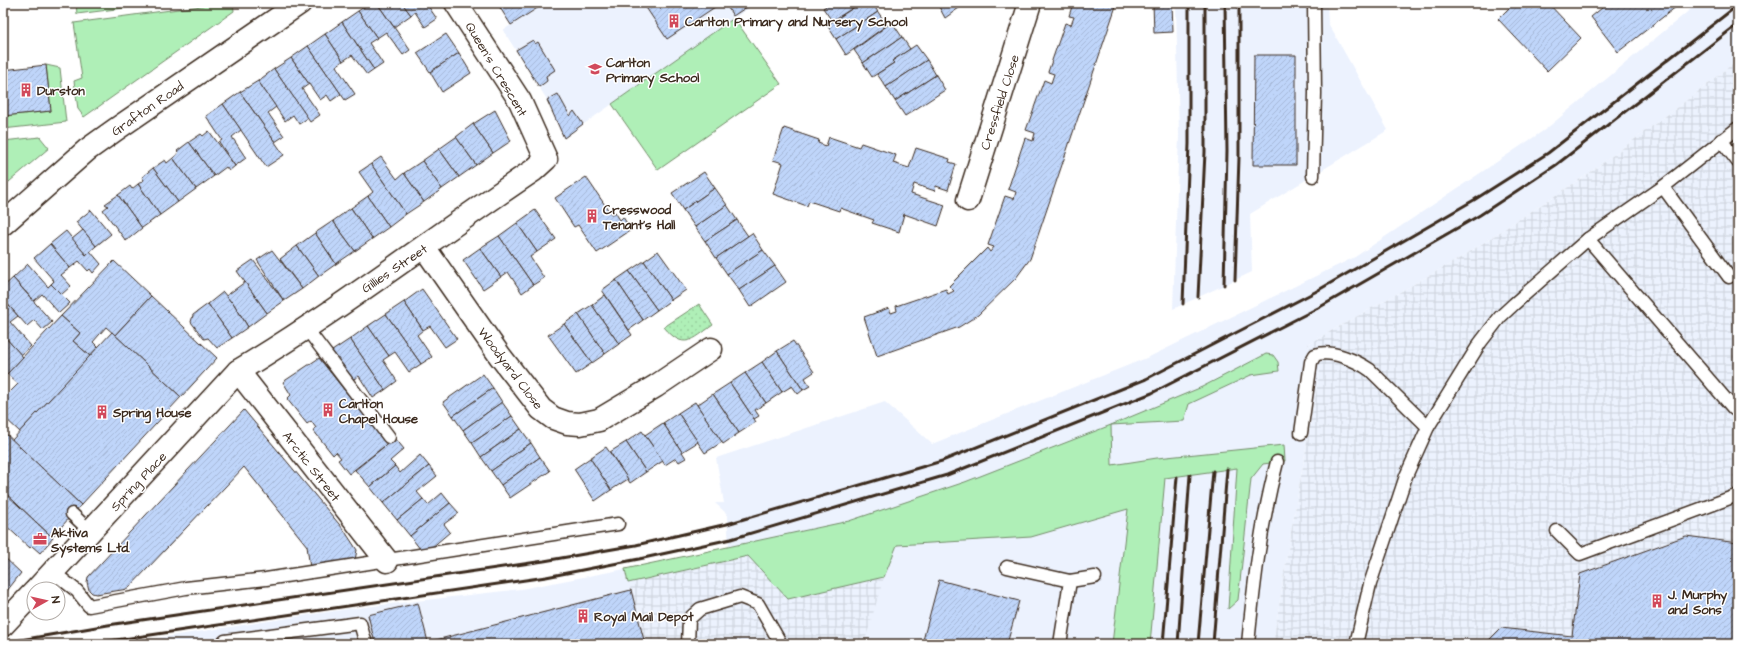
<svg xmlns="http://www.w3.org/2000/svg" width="1741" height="647" font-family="'Architects Daughter',sans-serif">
  <defs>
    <pattern id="industrial-grid" width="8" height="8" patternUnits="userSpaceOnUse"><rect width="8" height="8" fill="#ecf2fe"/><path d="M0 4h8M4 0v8" fill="none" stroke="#cbd0d9"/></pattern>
    <pattern id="park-dots" width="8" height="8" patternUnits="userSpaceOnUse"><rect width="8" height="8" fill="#afefb7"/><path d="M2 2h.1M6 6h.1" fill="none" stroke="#97cd9d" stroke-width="1.8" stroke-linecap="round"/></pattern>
    <pattern id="building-hatch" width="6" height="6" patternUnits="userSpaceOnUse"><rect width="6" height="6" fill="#bfd5fa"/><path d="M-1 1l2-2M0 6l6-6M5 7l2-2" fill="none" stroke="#a5b7d6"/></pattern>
  </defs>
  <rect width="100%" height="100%" fill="#fff"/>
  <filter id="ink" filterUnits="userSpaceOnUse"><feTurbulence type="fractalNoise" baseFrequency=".025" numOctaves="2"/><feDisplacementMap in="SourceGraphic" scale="8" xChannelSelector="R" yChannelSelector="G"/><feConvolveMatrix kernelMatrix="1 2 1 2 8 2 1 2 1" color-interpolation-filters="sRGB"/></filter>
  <g filter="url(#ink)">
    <g fill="#ecf2fe">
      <path d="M546,3H756L564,138L546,98L503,30Z"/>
      <path d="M1176,3H1327L1328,23L1388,130L1250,214L1252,272L1173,309L1179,135Z"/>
      <path d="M1698,3H1738V59L1711,82L1588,174L1462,257L1308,344L1320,369L1287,555L1273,644H119L347,609L521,589L625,569L628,583L748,556L729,547L727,514L715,503H724L716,458L885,402L932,444L1149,357L1355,257L1546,129Z"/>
    </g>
    <g fill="url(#industrial-grid)">
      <path d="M1738,59V644H1273L1287,555L1320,370L1308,344L1462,257L1588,174L1711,82Z"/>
      <path d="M749,556L788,599L884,577L864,644H645L629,583Z"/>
    </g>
    <g fill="#afefb7" stroke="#758c6a">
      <path d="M76,3H163L77,14Z"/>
      <path d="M223,3H233L234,11L84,117L78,109L74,81L82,78L74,23Z"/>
      <path d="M734,18L781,84L658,170L612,104Z"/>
      <path d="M46,65L60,68L66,122L3,129V116L51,111Z"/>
      <path d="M40,137L49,148L3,187V141Z"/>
      <path d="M1266,354L1273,355L1278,362L1279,371L1251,375L1189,404L1184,421L1111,425L1112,465L1157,458L1284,445L1285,461L1263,464L1251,479L1238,600L1228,609L1237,468L1165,478L1150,644H1112L1128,509L1031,537L897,545L884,577L788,599L748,556L628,583L625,569L849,521L965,482L1111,425L1202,387Z"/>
    </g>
    <path fill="url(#park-dots)" stroke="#758c6a" d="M699,304L713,325C692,340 684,351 664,327Z"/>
    <g fill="url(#building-hatch)" stroke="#3b2a1e">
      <path d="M370,3H377L410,50L403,55L386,32L377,38L358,11Z"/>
      <path d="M377,3H402L411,15L394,27Z"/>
      <path d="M402,3H426L437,19L425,27L415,12L411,15Z"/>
      <path d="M497,3H536L539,7L511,25Z"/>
      <path d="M643,3H721L667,39Z"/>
      <path d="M725,3H753L733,16Z"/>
      <path d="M831,3H861L832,21L823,8Z"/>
      <path d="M861,3H872L878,12L836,39L827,25Z"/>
      <path d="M937,3H966L945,18Z"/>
      <path d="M1073,3H1117L1030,259L1016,278L978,315L959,327L877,356L864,317L889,308L891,313L897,311L896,306L946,289L948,294L954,291L949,286L987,248L990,252L994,247L988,245L1005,196L1014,199L1016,192L1008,189L1025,138L1033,141L1035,133L1026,130L1044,80L1051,83L1054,74L1048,72L1065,23L1071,25L1074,17L1069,16Z"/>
      <path d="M1153,3H1172L1173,32L1154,33Z"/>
      <path d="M1514,3H1548L1581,38L1547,71L1498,19Z"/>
      <path d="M1608,3H1681L1618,52L1591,17Z"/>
      <path d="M358,11L377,38L369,43L383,64L374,70L342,22Z"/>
      <path d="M878,12L887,25L846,55L836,39Z"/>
      <path d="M342,22L374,70L367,75L352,55L343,61L325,34Z"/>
      <path d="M892,22L902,37L863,63L854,50Z"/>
      <path d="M325,34L343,61L336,66L355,94L345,100L308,46Z"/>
      <path d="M446,34L459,53L430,72L417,53Z"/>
      <path d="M902,37L910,49L892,61L894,63L872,77L863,63Z"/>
      <path d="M533,40L535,44L538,42L555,70L546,76L547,81L539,87L516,50Z"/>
      <path d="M916,45L927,60L886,87L877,74L894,63L892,61Z"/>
      <path d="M308,46L341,94L331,101L327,95L320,100L291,58Z"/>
      <path d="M459,53L471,73L442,92L430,72Z"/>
      <path d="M1254,55H1296V165H1253Z"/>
      <path d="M291,58L309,84L302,89L320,115L310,122L274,69Z"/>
      <path d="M927,60L936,75L895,101L886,87Z"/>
      <path d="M46,65L51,111L3,116V70Z"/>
      <path d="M274,69L308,118L299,124L293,115L285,121L258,81Z"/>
      <path d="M936,75L945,90L905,116L895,101Z"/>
      <path d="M258,81L276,107L268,113L284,136L275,142L240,92Z"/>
      <path d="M240,92L284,155L266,167L223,104Z"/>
      <path d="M558,94L570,116L574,111L583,124L564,138L547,100Z"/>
      <path d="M223,104L241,130L232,137L246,158L235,166L219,142L222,140L206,116Z"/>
      <path d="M495,110L511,141L493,153L473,124Z"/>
      <path d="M473,124L493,153L476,165L456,137Z"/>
      <path d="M784,128L819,140L818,143L826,146L829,137L859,147L861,143L896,155L893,163L909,168L916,148L950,159L949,162L956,164L948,190L936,186L935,191L914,184L911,194L945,205L938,226L904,214L899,232L872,223L874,220L840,208L839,211L809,201L807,206L773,194L783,163L773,160Z"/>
      <path d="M209,131L235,166L229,171L226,167L214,176L189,142L201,134L203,136Z"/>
      <path d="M456,137L476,165L459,177L439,149Z"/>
      <path d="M189,142L214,176L196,189L173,158L179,153L177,151Z"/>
      <path d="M439,149L459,177L442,189L422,161Z"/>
      <path d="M381,157L397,179L404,173L424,202L406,214L371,164Z"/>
      <path d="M173,158L196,189L178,202L153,168L165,160L167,163Z"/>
      <path d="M422,161L442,189L424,202L404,173Z"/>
      <path d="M371,164L406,214L389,227L368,196L373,192L359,172Z"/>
      <path d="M153,168L178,202L160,215L138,184L144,180L142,177Z"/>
      <path d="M704,172L715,188L683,210L672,193Z"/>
      <path d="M586,177L611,214L615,212L620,220L623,217L631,230L597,253L578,225L574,227L555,198Z"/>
      <path d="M138,184L160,215L142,228L118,195L130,186L132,189Z"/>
      <path d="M715,188L727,205L695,227L683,210Z"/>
      <path d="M118,195L142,228L126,241L103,210L108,206L105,204Z"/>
      <path d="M368,196L389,227L372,239L351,208Z"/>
      <path d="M727,205L737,220L705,241L695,227Z"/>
      <path d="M351,208L372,239L355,251L333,221Z"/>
      <path d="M91,210L111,234L96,246L76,222Z"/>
      <path d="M535,210L556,239L537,252L517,223Z"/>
      <path d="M737,220L748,236L716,258L705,241Z"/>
      <path d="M333,221L355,251L336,264L315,233Z"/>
      <path d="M517,223L537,252L530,257L544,278L533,285L499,236Z"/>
      <path d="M83,230L96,246L86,255L72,239Z"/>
      <path d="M66,231L86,255L90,251L101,264L93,273L90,269L88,271L79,261L70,268L50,244Z"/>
      <path d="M315,233L336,264L319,276L297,246Z"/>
      <path d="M752,233L763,250L727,274L716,258Z"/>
      <path d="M499,236L533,285L522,293L508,272L501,277L480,248Z"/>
      <path d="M50,244L70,268L61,275L71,286L61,295L51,284L54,281L34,258Z"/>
      <path d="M297,246L319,276L302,289L280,259Z"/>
      <path d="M480,248L501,277L483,289L463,260Z"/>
      <path d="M272,250L302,289L284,301L257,260Z"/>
      <path d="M763,250L775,266L739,290L727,274Z"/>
      <path d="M658,251L686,290L671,300L644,261Z"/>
      <path d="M253,260L284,301L267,313L237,271Z"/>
      <path d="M114,261L151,296L115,335L106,327L93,342L98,347L90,356L73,341L80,333L61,316Z"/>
      <path d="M644,261L671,300L657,310L629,271Z"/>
      <path d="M28,264L48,287L51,284L70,303L59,313L42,294L34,301L13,278Z"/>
      <path d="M775,266L786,282L750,307L739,290Z"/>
      <path d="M629,271L657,310L643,320L616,280Z"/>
      <path d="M13,278L52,322L43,330L34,320L27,326L3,299V287Z"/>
      <path d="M616,280L643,320L629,330L602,290Z"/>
      <path d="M245,282L267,313L248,327L232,301L231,302L226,296Z"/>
      <path d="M422,289L457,339L445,347L430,326L423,330L404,302Z"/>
      <path d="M223,292L231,302L232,301L248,327L232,338L208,304Z"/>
      <path d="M605,295L632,335L619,344L592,305Z"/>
      <path d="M151,296L217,358L181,397L115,335Z"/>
      <path d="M3,299L18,316L10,322L31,346L21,355L3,335Z"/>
      <path d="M404,302L423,330L417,335L432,357L421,364L386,314Z"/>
      <path d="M208,304L232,338L217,348L208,338L204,339L191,322L193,315Z"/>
      <path d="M592,305L619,344L605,354L578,314Z"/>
      <path d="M386,314L421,364L409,372L395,352L389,356L368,326Z"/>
      <path d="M578,314L605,354L592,363L564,324Z"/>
      <path d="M61,316L80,333L73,341L90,356L20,432L3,416V391L7,395L18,384L7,374Z"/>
      <path d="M564,324L592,363L576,374L548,335Z"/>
      <path d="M368,326L389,356L383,360L397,381L385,390L350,339Z"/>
      <path d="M112,332L181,397L81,505L12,440Z"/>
      <path d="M3,335L23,357L6,375L3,371Z"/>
      <path d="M350,339L385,390L373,398L359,376L352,380L332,351Z"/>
      <path d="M793,341L814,372L805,378L810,386L803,390L777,351Z"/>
      <path d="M777,351L803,390L798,394L792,386L782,392L762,362Z"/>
      <path d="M319,358L387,444L349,474L338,460L341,458L336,452L333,455L313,430L316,428L311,421L307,424L287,399L291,395L283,382Z"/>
      <path d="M762,362L782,392L766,403L745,373Z"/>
      <path d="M745,373L766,403L755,410L759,416L754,419L730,383Z"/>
      <path d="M483,374L493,388L453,416L443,402Z"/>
      <path d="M730,383L756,422L739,433L713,394Z"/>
      <path d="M493,388L502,402L463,430L453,416Z"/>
      <path d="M713,394L739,433L723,444L697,405Z"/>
      <path d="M502,402L512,416L472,443L463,430Z"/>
      <path d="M695,402L722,442L705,453L678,413Z"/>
      <path d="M244,410L344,530L357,550L355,560L310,568L307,546L244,467L128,589L96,594L92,593L89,590L87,582L88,577Z"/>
      <path d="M678,413L698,442L682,452L663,423Z"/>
      <path d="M512,416L521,429L481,457L472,443Z"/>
      <path d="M663,423L686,458L679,462L676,458L665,465L645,435Z"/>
      <path d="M521,429L531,443L491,471L481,457Z"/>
      <path d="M3,431L81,505L52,537L3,491Z"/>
      <path d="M642,431L663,461L646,472L626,442Z"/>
      <path d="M395,438L404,449L390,461L395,466L370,487L355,470Z"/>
      <path d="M626,442L646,472L630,483L610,452Z"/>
      <path d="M531,443L540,457L501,485L491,471Z"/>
      <path d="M606,447L628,479L611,490L590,458Z"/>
      <path d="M420,455L429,466L383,503L370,487L395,466L400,473Z"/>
      <path d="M540,457L550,471L510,498L501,485Z"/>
      <path d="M590,458L611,490L595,501L574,469Z"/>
      <path d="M429,466L437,476L417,492L423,499L397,520L383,503Z"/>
      <path d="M3,491L53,538L40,553L32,546L30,548L3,523Z"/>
      <path d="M442,493L450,503L410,536L397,520L423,499L428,505Z"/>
      <path d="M450,503L459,513L444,524L450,532L424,554L410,536Z"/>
      <path d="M1686,536L1738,543V644H1485L1501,628L1572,636L1580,574Z"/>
      <path d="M3,556L21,573L3,596Z"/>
      <path d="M939,580L1019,601L1007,644H922Z"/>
      <path d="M631,590L645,644H421L428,642Z"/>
      <path d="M418,603L428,642L421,644H383L382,641L375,643L368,615Z"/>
    </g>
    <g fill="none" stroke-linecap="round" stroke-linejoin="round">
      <g stroke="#3b2a1e" stroke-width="15">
        <g id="lane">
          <path d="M1721,140L1738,162"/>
          <path d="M1313,176L1315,93L1314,3"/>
          <path d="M1663,187L1729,277"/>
          <path d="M1588,239L1734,409"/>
          <path d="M306,328L389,437"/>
          <path d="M1301,433L1311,362L1315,355C1331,349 1357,361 1370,370L1428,427"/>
          <path d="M72,514L91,532"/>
          <path d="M1557,531L1580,554L1738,495"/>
          <path d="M1007,567L1070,581L1060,644"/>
          <path d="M53,572L77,591L89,606L186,588L266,579L618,524"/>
          <path d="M1070,581L1095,577"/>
          <path d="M222,644L225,641L360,623L366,644"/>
          <path d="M688,644L689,619L700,609L740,597L758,604L781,644"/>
          <path d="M1248,644C1254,582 1261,522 1277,462"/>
          <path d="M1356,644L1370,584L1406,476L1428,427L1480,343L1500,317L1514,304L1588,239L1663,187L1738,128"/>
        </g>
      </g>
      <g stroke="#3b2a1e" stroke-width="25">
        <g id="street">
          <path d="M968,200L1030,3"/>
          <path d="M3,224L87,150L115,130L300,3"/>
          <path d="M424,247L500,356L541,409L553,418L567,423L580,424L599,420L656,386L711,349"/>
          <path d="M238,371L387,561"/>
          <path d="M37,589L238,371C340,310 435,236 534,170L546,159L520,101L456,3"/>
          <path d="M3,625L34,592"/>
        </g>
      </g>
      <use href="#lane" stroke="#fff" stroke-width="12"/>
      <use href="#street" stroke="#fff" stroke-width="22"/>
      <g stroke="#3b2a1e" stroke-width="3">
        <path d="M1235,280L1239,157V3"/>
        <path d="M1224,285L1227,151L1225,3"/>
        <path d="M1198,297L1205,152V3"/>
        <path d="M1183,304L1189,144V3"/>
        <path d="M3,643L108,625L544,561L636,545L727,524L942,461L1146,379L1315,292L1474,200L1548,153L1738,5"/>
        <path d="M89,644L546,577L639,559L731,539L947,475L1152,393L1320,307L1480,215L1556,165L1738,24"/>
        <path d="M1163,644L1177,477"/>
        <path d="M1178,644L1190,475"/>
        <path d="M1198,644L1213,471"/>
        <path d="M1213,644L1227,469"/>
      </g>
    </g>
  </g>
  <defs>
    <g id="building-bare" transform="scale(1.08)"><path d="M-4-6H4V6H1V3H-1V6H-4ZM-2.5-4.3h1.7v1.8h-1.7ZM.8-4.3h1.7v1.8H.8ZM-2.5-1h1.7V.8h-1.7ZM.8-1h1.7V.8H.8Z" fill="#d1495b" stroke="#fff" stroke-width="2.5" paint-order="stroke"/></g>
    <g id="school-bare" transform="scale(1.08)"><path d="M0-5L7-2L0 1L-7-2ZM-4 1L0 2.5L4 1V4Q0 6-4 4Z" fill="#d1495b" stroke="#fff" stroke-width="2.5" paint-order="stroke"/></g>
    <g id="office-bare" transform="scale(1.08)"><path d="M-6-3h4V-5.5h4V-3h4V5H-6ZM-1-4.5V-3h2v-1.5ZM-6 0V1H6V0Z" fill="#d1495b" stroke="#fff" stroke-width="2.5" paint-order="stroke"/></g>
  </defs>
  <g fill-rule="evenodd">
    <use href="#building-bare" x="674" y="21"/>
    <use href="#school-bare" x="595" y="69"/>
    <use href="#building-bare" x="26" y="90"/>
    <use href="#building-bare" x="592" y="216"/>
    <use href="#building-bare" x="328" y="410"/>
    <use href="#building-bare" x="102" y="412"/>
    <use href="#office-bare" x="40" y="539"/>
    <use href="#building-bare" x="1657" y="601"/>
    <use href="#building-bare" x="583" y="616"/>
  </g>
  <g text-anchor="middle" stroke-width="3" stroke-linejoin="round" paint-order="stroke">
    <g font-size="13" font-weight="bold" fill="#3b2a1e" stroke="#fff" text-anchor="start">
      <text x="685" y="26">Carlton Primary and Nursery School</text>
      <text x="606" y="67">Carlton<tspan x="606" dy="15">Primary School</tspan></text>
      <text x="37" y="95">Durston</text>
      <text x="603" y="214">Cresswood<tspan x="603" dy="15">Tenant's Hall</tspan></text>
      <text x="339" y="408">Carlton<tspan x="339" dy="15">Chapel House</tspan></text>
      <text x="113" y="417">Spring House</text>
      <text x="51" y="537">Aktiva<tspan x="51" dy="15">Systems Ltd.</tspan></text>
      <text x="1668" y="599">J. Murphy<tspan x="1668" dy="15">and Sons</tspan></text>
      <text x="594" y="621">Royal Mail Depot</text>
    </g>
    <g font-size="13" fill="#3b2a1e" stroke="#fff">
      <text transform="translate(497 69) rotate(59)" y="5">Queen's Crescent</text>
      <text transform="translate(999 102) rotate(-72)" y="5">Cressfield Close</text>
      <text transform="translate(147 108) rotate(-35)" y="5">Grafton Road</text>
      <text transform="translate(394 268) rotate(-34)" y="5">Gillies Street</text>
      <text transform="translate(511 368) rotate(53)" y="5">Woodyard Close</text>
      <text transform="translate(312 466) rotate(52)" y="5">Arctic Street</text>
      <text transform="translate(138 481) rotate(-47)" y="5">Spring Place</text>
    </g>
  </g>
  <rect width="1741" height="647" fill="none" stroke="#fff" stroke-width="16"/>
  <rect x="8" y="8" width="1725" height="631" fill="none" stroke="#3b2a1e" stroke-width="1.5" filter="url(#ink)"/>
  <g transform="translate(46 601) rotate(82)"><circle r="19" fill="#ffffff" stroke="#b1aaa5"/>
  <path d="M0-3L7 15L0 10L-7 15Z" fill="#d1495b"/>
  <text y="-6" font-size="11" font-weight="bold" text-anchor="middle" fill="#3b2a1e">N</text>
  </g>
</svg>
